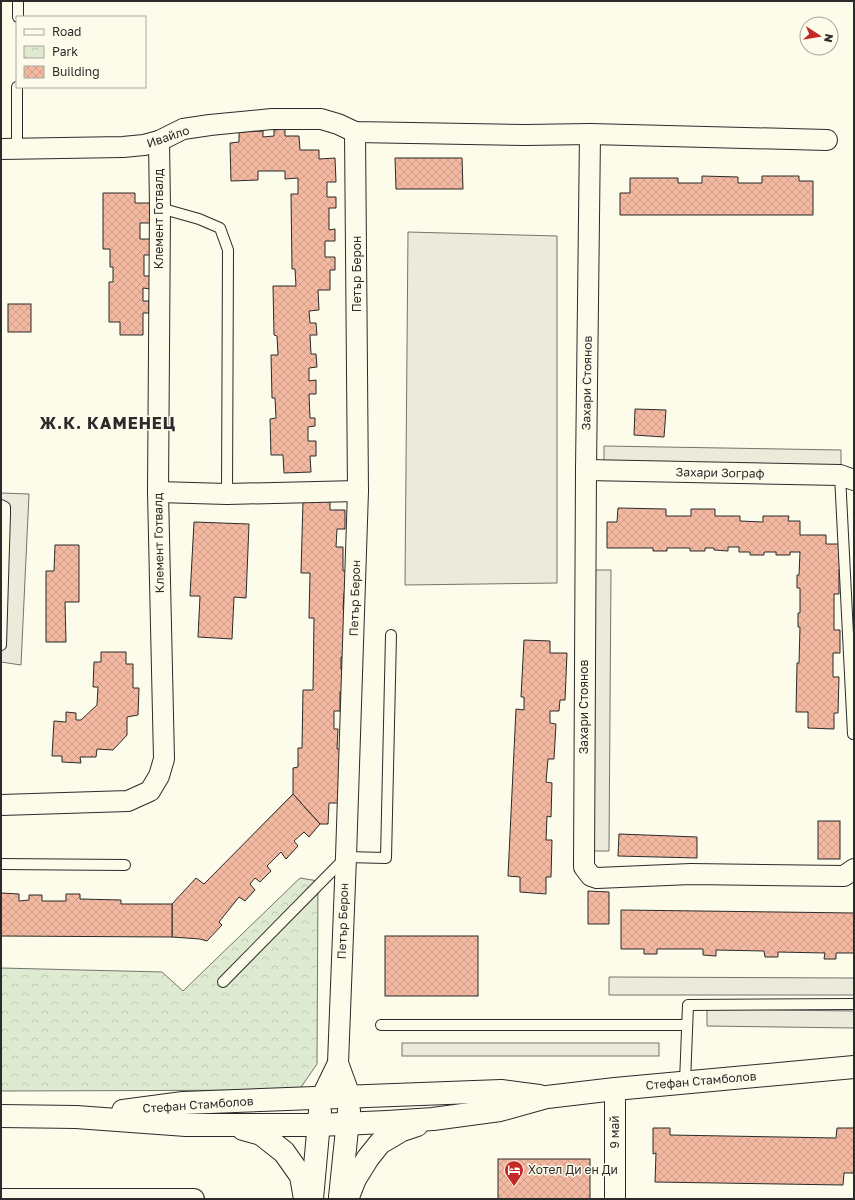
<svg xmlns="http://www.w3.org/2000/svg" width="855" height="1200" font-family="'Golos Text',sans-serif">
  <defs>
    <pattern id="park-crowns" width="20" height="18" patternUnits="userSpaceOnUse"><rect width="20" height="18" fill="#deebd1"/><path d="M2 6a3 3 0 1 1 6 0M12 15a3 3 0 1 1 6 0" fill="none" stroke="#bfcab4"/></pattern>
    <pattern id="building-cross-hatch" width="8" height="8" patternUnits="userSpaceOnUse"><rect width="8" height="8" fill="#f2b8a0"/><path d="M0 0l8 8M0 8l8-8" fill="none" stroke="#d09e8a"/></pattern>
  </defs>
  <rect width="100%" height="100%" fill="#fdfbea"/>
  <path fill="url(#park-crowns)" stroke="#74746e" d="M300,878L318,881L317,1064L299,1090L1,1091V968L162,972L183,991Z"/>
  <g fill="#eceadb" stroke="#74746e">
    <path d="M408,232L557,236V583L405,585Z"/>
    <path d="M604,446L841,450V466L604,463Z"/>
    <path d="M1,493L29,494L21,665L1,662Z"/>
    <path d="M594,570H611L609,851H592Z"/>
    <path d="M609,977L854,978V995H609Z"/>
    <path d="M707,1009L854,1011V1028L707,1026Z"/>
    <rect x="402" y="1043" width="257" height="13"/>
  </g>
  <g fill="url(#building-cross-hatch)" stroke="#2b2b2b">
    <path d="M285,129V136H299L300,150H319V159L335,158L336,182H327V197H336V208H329V230L335,229V241H325V257H335V270H330V290H318L319,310L309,311L310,323H316L317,335H310L311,354H316L317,367L309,368V381L316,380V394H309L310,418H315V426L308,427V441H316V456H310L311,472L284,473L283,455H271L270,419L276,418L275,398H272L271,355H278L277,336L274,335L273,286H296L295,269H292L291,194H298V178L285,179V171H258V180L231,181L230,143L239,142V132L263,131V137L274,136V130Z"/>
    <path d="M395,158H462L463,189H396Z"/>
    <path d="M702,176L738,177V183H762V176H799V181H813V215H620V193H630V178H678V183H702Z"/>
    <path d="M103,193H135V203H153V223H140V239H150V255H144V276H151V289L143,288V301H149V313H143V335H120V322H109V282H113V267H110V249H103Z"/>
    <rect x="8" y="304" width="23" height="28"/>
    <path d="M635,409L666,410L664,437L634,435Z"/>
    <path d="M303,501H330V510H345V529H337L336,547H343V571H351L350,594L344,593L343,609L351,610L349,658L341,657V669H346V693L340,692V711H334V729H338L337,749H346L339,803H329L328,824H320L293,794V768L298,767V748H302L303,690H313L314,618H309L310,573H301Z"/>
    <path d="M618,508L666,509V516H691V509H715V516H740V521L763,522V516H789L788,521H800V535H826V544H842V569H839V594H834V630H840V653H833V677H839L838,713H834V729L808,728V712H796L797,663H799L800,627H798V613H800V588H797V575H799L800,552H790V555H776V552H764V555H750V552H739V547H728V551L714,550V548H705V551H690V548H667V551H653V548H607V522H617Z"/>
    <path d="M194,522L249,524L246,598L234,597L232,639L198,637L200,596H190Z"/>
    <path d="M55,545H79V602H65L66,642H46V571H54Z"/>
    <path d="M524,640L550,641V653H567L565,700H560L559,711H550V723L556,724L554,759H548L546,782L552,783L551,817L547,816L546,840H552L551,877H546V894L520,892V877L508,876L516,709L524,710V697H521Z"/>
    <path d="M101,652H126V664H133V688H139L138,715L127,717V735L113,750L97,749L96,757H80L81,763L62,762V756H52L54,721L66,722V712L76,713V720H81L97,705L98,687H93L94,662H101Z"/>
    <path d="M293,794L320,824L309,837L304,832L294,841L298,846L286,859L281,852L267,866L271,871L260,882L255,878L250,884L255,890L245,901L239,897L219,922L222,925L207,941L200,939L172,937V904L196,878L204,884Z"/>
    <rect x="818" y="821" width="22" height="38"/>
    <path d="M619,834L697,837V858L618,856Z"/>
    <path d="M588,891L609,892V924H588Z"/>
    <path d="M1,893L19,894V901L29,900V895H42V901H66V894H80V899L121,900V904H172V937L1,936Z"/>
    <path d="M621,910L854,913V953H836V959H824L825,953L778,952V957H765L764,951L716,950V956L703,955V949H657V954H644V949H621Z"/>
    <rect x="385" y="936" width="93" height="60"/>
    <path d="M653,1128H670V1135L836,1138L837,1128H854V1173H844L843,1185L655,1182L656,1153L653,1154Z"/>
    <rect x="498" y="1159" width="92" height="40"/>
  </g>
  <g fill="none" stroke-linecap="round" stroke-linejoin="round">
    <g stroke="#2b2b2b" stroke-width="12">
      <g id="service">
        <path d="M18,17V1"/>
        <path d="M17,149V87"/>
        <path d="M160,208L199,219L220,228L228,250L227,494"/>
        <path d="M840,475L853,734"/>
        <path d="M1,505L5,507V514L1,645"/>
        <path d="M1,864L125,865"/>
        <path d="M223,982L346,857L386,858L391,635"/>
        <path d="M381,1025H687"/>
        <path d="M685,1082L688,1005L854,1004"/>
      </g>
    </g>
    <g stroke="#2b2b2b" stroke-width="22">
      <g id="minor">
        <path d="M590,134L827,140"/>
        <path d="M1,149L123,147L144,145L159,141L183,129L210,125L272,119H321L338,124L355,132L525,135L590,134L586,470L584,867L591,876L597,878L691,874L844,876L854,869"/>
        <path d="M586,470L840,475L854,480"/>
        <path d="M158,492L227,494L358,491"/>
        <path d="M1,805L128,801L150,791L159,776L164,759L158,492L160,208L159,141"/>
        <path d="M338,1063L350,1096"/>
        <path d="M615,1089V1199"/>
        <path d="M321,1098L338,1063L346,857L358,491L355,132"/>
        <path d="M1,1199H194"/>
      </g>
    </g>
    <g stroke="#2b2b2b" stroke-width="24">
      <g id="tertiary">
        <path d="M123,1111L183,1103L501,1091L539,1096"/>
        <path d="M1,1116L76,1117L186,1125H318L387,1122L433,1119L500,1110L547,1097L615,1089L854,1067"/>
        <path d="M243,1129L261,1134L284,1152L301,1176L305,1199"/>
        <path d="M340,1197L349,1110"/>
        <path d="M312,1199L320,1111"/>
        <path d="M347,1199L355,1179L368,1158L380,1143L402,1130L417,1125"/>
      </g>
    </g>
    <use href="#service" stroke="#fdfbea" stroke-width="10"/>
    <use href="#minor" stroke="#fdfbea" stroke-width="20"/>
    <use href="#tertiary" stroke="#fdfbea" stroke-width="22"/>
  </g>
  <defs>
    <g id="hotel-pin" transform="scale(1)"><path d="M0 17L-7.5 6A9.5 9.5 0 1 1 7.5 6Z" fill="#c62828" stroke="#fdfbea"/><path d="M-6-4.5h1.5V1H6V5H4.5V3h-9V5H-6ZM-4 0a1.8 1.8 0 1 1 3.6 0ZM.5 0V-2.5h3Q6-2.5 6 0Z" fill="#fff"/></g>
  </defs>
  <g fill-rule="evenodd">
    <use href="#hotel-pin" x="514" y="1170"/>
  </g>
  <g text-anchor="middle" stroke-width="3" stroke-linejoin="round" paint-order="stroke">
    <g font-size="12" fill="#2b2b2b" stroke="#fdfbea">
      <text transform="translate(168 137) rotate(-19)" y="4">Ивайло</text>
      <text transform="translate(159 219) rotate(-90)" y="4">Клемент Готвалд</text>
      <text transform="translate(357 274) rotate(-90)" y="4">Петър Берон</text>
      <text transform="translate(587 383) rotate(-89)" y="4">Захари Стоянов</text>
      <text transform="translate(720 473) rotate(1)" y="4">Захари Зограф</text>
      <text transform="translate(159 543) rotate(-91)" y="4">Клемент Готвалд</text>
      <text transform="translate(355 598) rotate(-88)" y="4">Петър Берон</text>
      <text transform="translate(584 707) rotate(-90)" y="4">Захари Стоянов</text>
      <text transform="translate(343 921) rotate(-88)" y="4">Петър Берон</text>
      <text transform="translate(701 1081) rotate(-5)" y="4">Стефан Стамболов</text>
      <text transform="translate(198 1105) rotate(-4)" y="4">Стефан Стамболов</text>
      <text transform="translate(615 1132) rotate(-90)" y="4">9 май</text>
    </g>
    <g font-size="12" fill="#2b2b2b" stroke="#fdfbea" text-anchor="start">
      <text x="528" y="1174">Хотел Ди ен Ди</text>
    </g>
    <g font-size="16" font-weight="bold" letter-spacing="1" fill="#2b2b2b" stroke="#fdfbea">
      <text x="108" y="429">Ж.К. КАМЕНЕЦ</text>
    </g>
  </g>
  <rect width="855" height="1200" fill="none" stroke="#2b2b2b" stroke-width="4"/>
  <rect x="16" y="16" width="130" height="72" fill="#fdfbea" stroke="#a9a89e"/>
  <rect x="24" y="29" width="20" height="6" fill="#fdfbea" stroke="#a9a89e"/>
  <text x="52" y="36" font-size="12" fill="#2b2b2b">Road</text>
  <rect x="24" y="46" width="20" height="12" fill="url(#park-crowns)" stroke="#a9a89e"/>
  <text x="52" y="56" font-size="12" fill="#2b2b2b">Park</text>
  <rect x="24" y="66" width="20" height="12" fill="url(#building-cross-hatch)" stroke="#a9a89e"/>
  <text x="52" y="76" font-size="12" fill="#2b2b2b">Building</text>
  <g transform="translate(819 36) rotate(102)"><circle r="19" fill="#fdfbea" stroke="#a9a89e"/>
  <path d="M0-3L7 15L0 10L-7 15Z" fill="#c62828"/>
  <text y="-6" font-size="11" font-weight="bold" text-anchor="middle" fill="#2b2b2b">N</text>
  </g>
</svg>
